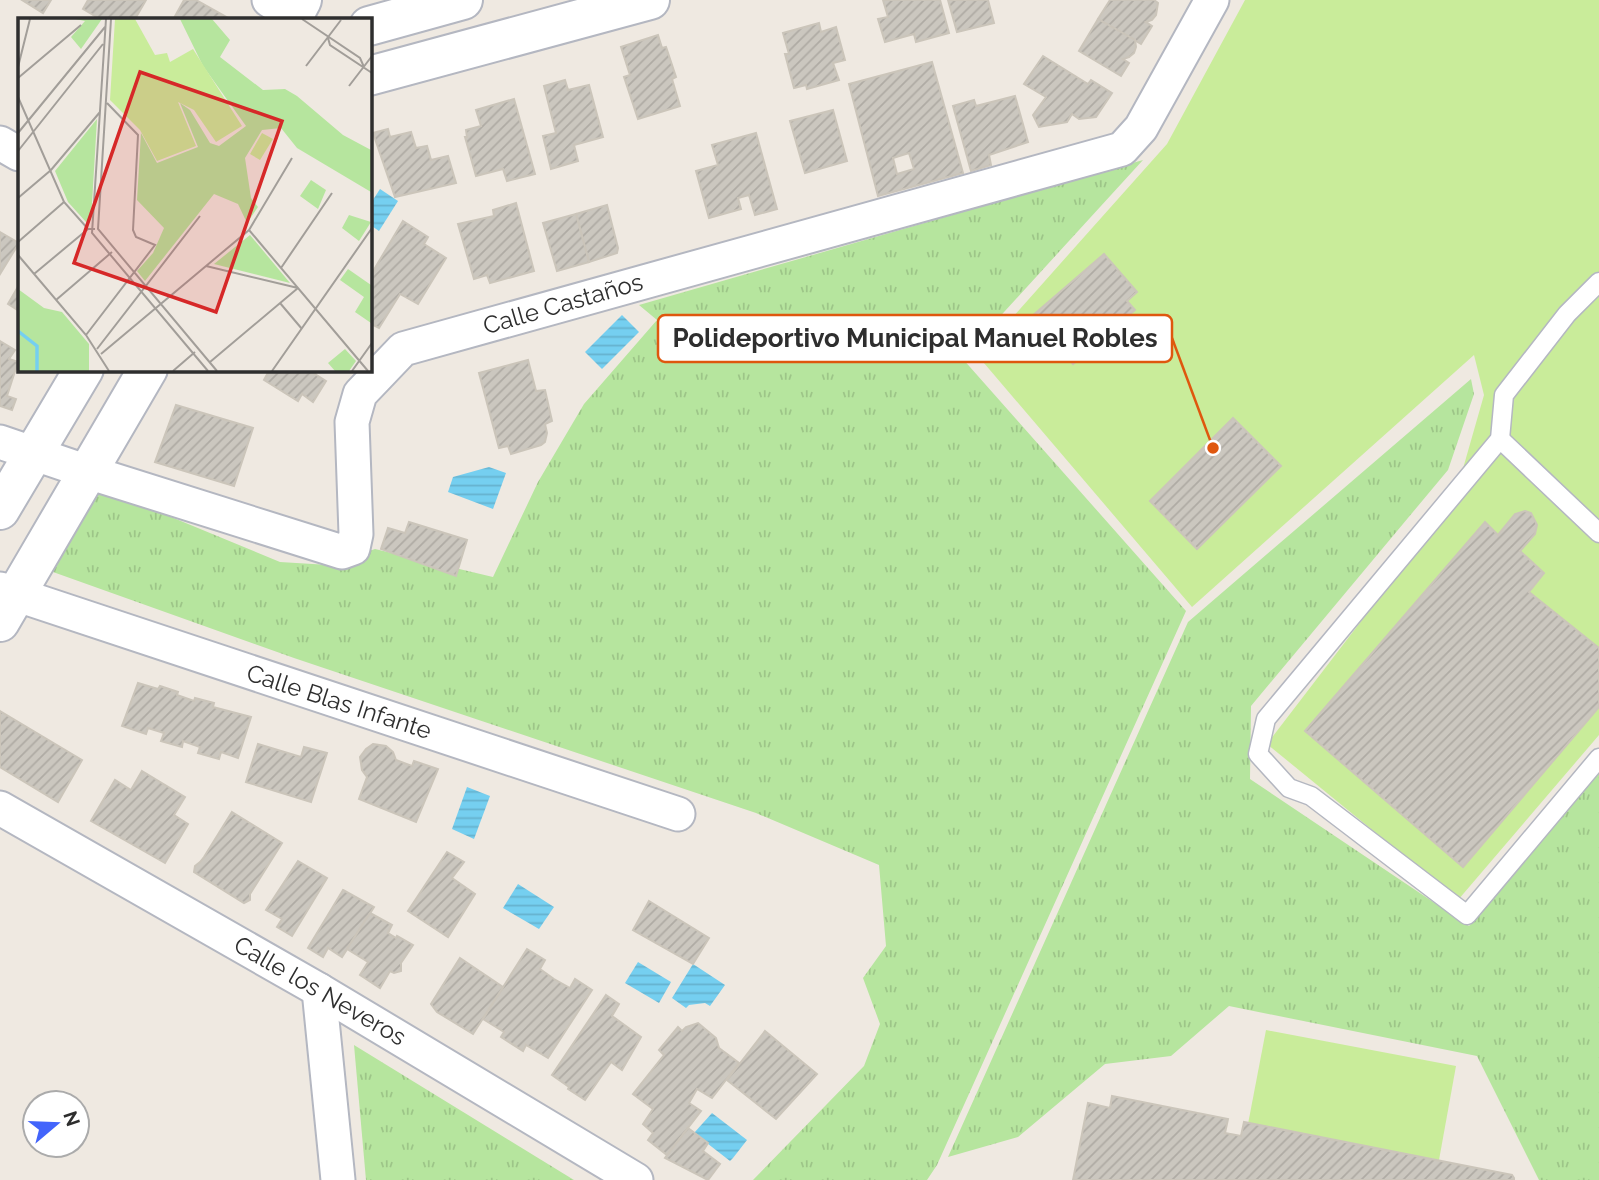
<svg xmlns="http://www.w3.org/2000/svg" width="1599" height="1180" font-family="Raleway,sans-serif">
  <defs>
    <pattern id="grass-tufts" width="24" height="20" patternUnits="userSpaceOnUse" patternTransform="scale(1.75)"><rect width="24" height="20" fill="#b6e59e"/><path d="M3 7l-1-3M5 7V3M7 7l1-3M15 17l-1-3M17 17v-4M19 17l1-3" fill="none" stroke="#9dc588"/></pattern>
    <pattern id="water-rules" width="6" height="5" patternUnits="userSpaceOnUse" patternTransform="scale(1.75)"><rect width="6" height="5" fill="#75cff0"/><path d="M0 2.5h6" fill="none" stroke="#66b2ce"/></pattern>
    <pattern id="building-hatch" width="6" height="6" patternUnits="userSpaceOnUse" patternTransform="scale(1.75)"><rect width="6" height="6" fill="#cbc7bf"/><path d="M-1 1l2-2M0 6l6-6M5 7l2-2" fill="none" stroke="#afaba4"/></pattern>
  </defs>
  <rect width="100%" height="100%" fill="#efe9e1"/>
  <g fill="url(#grass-tufts)">
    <path d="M1143,160L962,358L1186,611L937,1165L927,1180H753L864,1066L880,1024L863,978L886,946L879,865L756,813L294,658L53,572L101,488L280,562L329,565L375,549L493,577L538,482L584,404L657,320L639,305Z"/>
    <path d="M1471,379L1474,394L1448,470L1251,706L1250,779L1469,926L1599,762V1180H1539L1477,1056L1229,1006L1171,1056L1105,1064L1018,1137L948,1157L1188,622Z"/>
    <path d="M354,1045L574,1180H366Z"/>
  </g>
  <g fill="#c9ec9a">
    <path d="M1245,0H1599V735L1458,900L1267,744L1454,500L1484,395L1474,355L1192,607L978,356L1167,144Z"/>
    <path d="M1266,1030L1456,1066L1439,1160L1248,1124Z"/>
  </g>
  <g fill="url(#water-rules)">
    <path d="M380,189L398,201L379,231L369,224V206Z"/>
    <path d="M622,315L639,332L602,369L585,352Z"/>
    <path d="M489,467L506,473L493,509L448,492L453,477Z"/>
    <path d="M467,787L490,796L474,839L452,829Z"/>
    <path d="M518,884L554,907L539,929L503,908Z"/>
    <path d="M638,962L671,982L659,1003L625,983Z"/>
    <path d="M693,964L725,985L710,1006L705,1003L689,1005L686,1008L672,998Z"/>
    <path d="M712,1113L747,1140L733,1158L730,1161L694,1133Z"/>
  </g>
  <g fill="url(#building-hatch)" stroke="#cbc5ba" stroke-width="2" fill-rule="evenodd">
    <path d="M22,0H51L43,13Z"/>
    <path d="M88,0H146L135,19H100L83,9Z"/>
    <path d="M184,0H196L230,19H176L174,18Z"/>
    <path d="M883,0H940L949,33L916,42L914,34L885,42L878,19L888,17Z"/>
    <path d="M948,0H988L994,23L957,32Z"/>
    <path d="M1110,0H1154L1158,3L1156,15L1152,20L1146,22L1152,26L1141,44L1098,19Z"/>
    <path d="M1098,19L1135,40L1136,47L1134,53L1129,57L1123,59L1129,63L1121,76L1079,51Z"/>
    <path d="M819,23L821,32L836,27L845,60L833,63L839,80L807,89L806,85L794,88L785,54H789L783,33Z"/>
    <path d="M658,35L662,48L666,47L676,77L672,79L680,106L638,119L624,77L630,75L621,47Z"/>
    <path d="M1043,56L1088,84L1091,80L1112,93L1096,117L1079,119L1072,114L1067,122L1039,127L1033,115L1046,97L1024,84Z"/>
    <path d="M932,62L963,173L878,196L849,84ZM909,153L914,169L897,174L893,158Z"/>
    <path d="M565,80L568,90L589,85L603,137L574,145L578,161L551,169L543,136L556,133L544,86Z"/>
    <path d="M1015,96L1028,142L989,155L991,165L971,171L953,106L974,100L976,106Z"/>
    <path d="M514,99L535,174L507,181L503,169L476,176L465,137H467L466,130L481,126L476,110Z"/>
    <path d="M833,110L847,161L805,173L790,121Z"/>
    <path d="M388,129L390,137L411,132L416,148L427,146L431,160L448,156L456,183L395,197L373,133Z"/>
    <path d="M756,133L777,209L755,215L749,195L738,198L741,209L709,218L696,171L718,165L712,145Z"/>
    <path d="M516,203L534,271L490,283L487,275L474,279L458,224L494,216L493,210Z"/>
    <path d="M607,205L618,248L617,253L589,262L576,214Z"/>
    <path d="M576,214L589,262L557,271L543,223Z"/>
    <path d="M403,221L428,237L424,244L446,258L418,304L400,294L379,328L369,323V278Z"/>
    <path d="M0,232L19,243L0,274Z"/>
    <path d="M1104,254L1137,292L1127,301L1135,310L1073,364L1032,316Z"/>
    <path d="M19,285V311L8,304Z"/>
    <path d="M0,341L15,350L9,359L18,362L7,396L16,399L12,410L0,406Z"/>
    <path d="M528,360L536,391L545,390L552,421L545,424L547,433L545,442L541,445L511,454L508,446L499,448L479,373Z"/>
    <path d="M270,369H319L315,374L326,381L313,402L302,394L298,401L264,380Z"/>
    <path d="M176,405L253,428L234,486L155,462Z"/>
    <path d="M1233,418L1281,466L1197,549L1150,501Z"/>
    <path d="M1525,511L1531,513L1537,525L1535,534L1520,551L1544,573L1529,592L1599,648V707L1463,867L1305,731L1485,522L1498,535L1515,514Z"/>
    <path d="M409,522L467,540L456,576L381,549L388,528L405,533Z"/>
    <path d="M138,683L158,689L160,686L178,692L177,695L194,701L195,698L214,703L213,707L251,717L238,758L221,752L219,759L198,753L200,747L183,741L182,747L161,741L164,733L148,728L146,734L122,726Z"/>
    <path d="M0,711L82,760L58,802L0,767Z"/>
    <path d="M258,744L301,757L304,747L327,753L311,802L246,782Z"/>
    <path d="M373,744L386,746L393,752L396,760L412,766L414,761L438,769L416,822L359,799L367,777L362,770L360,757L366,749Z"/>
    <path d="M142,771L185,797L174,815L188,824L165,863L91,821L115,780L131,790Z"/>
    <path d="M232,812L282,843L250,894V900L244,903L194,872L195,866L200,862L204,857Z"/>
    <path d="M447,852L464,862L452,878L475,894L448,937L408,911Z"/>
    <path d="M298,861L327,878L292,936L277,927L282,919L266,910Z"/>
    <path d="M343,890L374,907L342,957L328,948L323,957L308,948Z"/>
    <path d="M649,901L709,938L693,964L633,930Z"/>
    <path d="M370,913L392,925L388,933L396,938L397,936L413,945L401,963V971L394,973L390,971L380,988L360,975L368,962L347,949Z"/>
    <path d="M527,949L545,960L540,969L554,979L570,988L575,979L592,990L548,1058L526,1045L523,1051L501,1037L504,1032L483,1019Z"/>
    <path d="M460,958L503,987L473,1034L437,1012L431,1004Z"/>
    <path d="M606,995L619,1004L612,1016L641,1037L622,1070L611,1062L585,1100L568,1089L569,1087L552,1075Z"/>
    <path d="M698,1023L716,1038L719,1048L739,1063L712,1098L697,1089L689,1103L701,1111L667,1155L648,1140L653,1133L643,1124L653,1109L633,1094L664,1055L659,1050L678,1027L682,1031L686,1027Z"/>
    <path d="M765,1031L817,1074L776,1119L727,1080Z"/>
    <path d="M1112,1096L1228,1119L1225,1133L1241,1136L1244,1122L1492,1171L1512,1175L1514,1178V1180H1073L1088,1103L1110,1108Z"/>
    <path d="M688,1128L708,1143L703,1151L720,1164L708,1180L665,1158Z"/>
  </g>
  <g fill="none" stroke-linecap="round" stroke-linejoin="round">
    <g stroke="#b4b7c1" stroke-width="21">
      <g id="service">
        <path d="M1599,282L1567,314L1504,395L1500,439L1266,719L1258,754L1289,788L1311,796L1467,915L1599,758"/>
        <path d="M1500,439L1599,533"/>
      </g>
    </g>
    <g stroke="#b4b7c1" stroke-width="37">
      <g id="minor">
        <path d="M269,0L294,15"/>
        <path d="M0,143L19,154"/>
        <path d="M0,442L88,472L342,552L353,548L356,534L352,422L360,394L403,349L1122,149L1141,128L1212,0"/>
        <path d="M0,589L678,814"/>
        <path d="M0,808L319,990L636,1180"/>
        <path d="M319,990L338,1180"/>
      </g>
    </g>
    <g stroke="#b4b7c1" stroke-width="42">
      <g id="tertiary">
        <path d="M296,19L294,15L302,0"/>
        <path d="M369,26L463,0"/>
        <path d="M369,76L650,0"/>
        <path d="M0,510L84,369"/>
        <path d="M0,622L148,369"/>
      </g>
    </g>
    <use href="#service" stroke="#fff" stroke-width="18"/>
    <use href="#minor" stroke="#fff" stroke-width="33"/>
    <use href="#tertiary" stroke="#fff" stroke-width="38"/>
  </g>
  <g text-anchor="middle" stroke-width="7" stroke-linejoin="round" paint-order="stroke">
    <g font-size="24" fill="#2e2e2e" stroke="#fff">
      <text transform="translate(563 304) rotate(-16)" y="8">Calle Castaños</text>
      <text transform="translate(339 702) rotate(18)" y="8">Calle Blas Infante</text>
      <text transform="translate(320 991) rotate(30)" y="8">Calle los Neveros</text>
    </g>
  </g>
  <g transform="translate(18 18)">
    <rect width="354" height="354" fill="#efe9e1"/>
    <path d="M162,1H194L212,22L202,39L245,72L267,71L279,78L325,117L353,132V174L279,130L263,110L244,112L227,140L233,180L240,189L229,205L220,186L196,176L127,263L119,253L135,235L146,210L119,182L123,115L139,145L180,129L162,85L172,92L192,125L201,128L228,108L185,48ZM79,101L73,202L68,204L50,184L37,153ZM293,162L308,172L300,191L282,178ZM331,197L353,204L341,223L324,210ZM232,217L272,265L196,246ZM330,251L353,267V305L337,294L346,279L322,262ZM0,271L26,290L44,294L71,326V353H0ZM327,331L338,343L331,353H317L310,345Z" fill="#b6e59e"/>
    <path d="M57,1H84L63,31L53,19L67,3Z" fill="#b6e59e"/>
    <path d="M97,1H117L137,37L149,35L152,44L175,31L224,108L198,124L176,92L160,84L178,128L139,143L122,112L92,82ZM244,115L255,121L242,142L232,136Z" fill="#c9ec9a"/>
    <path fill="none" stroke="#75cff0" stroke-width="3.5" d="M0,313L19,328V353"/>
    <path fill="none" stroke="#a29e99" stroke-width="2" d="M88,1L74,215L190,353M93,1L80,211L199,353M284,1L342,40L346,49M310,20L312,27L354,55M288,48L323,2M0,49L12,1M0,60L63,7M331,68L354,38M0,79L46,184L70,211H77M0,115L87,9M0,133L85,26M0,180L33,152L82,94M231,212L350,353M0,224L46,184M0,237L68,317L91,353M188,248L280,270M263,250L314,175M16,256L70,211M38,282L94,234M262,285L284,311M68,317L137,227L118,219L115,212L120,117L89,85M79,331L182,198M83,336L231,212L274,140M192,344L280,270M155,353L177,334M254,353L354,210M334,353L354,325"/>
    <path fill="#d62828" fill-opacity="0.15" stroke="#d62828" stroke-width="3.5" d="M122,54L264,103L198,294L56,245Z"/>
    <rect width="354" height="354" fill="none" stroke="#2e2e2e" stroke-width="3.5"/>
  </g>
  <path fill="none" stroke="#df570e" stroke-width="2.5" d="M1213 448L1172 338"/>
  <circle fill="#df570e" stroke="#fff" stroke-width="2.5" cx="1213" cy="448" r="7"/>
  <rect fill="#fff" stroke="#df570e" stroke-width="2.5" x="658" y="315" width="514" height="47" rx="7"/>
  <g font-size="26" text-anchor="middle" font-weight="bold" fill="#2e2e2e">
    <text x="915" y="347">Polideportivo Municipal Manuel Robles</text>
  </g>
  <g transform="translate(56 1124) rotate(71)"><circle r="33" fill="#ffffff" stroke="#ababab" stroke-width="2"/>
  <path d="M0-5L12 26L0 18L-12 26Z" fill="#4264fb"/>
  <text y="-10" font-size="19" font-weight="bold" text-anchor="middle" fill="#2e2e2e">N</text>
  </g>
</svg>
